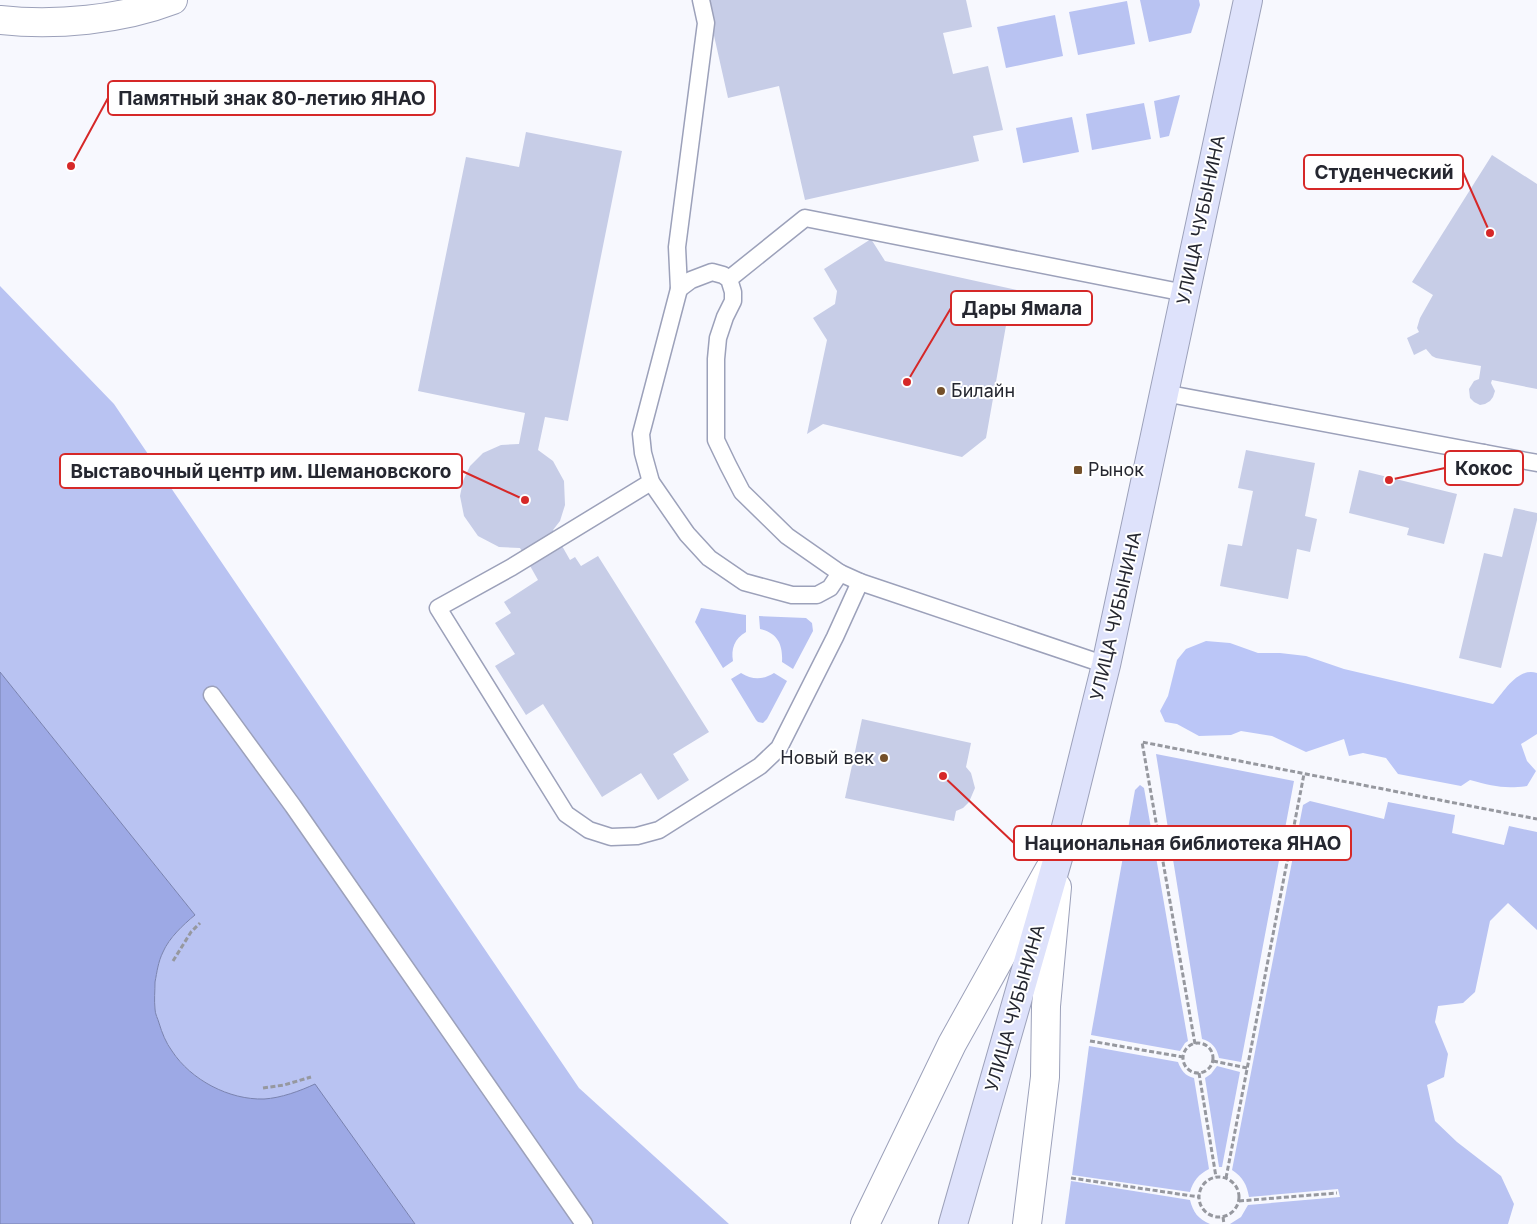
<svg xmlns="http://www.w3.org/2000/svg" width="1537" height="1224" font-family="Inter,sans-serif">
  <rect width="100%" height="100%" fill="#f7f8fe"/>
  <g fill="#b9c3f2">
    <path d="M1140,0H1199L1200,5L1191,33L1149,42Z"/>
    <path d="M1127,1L1135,44L1078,55L1069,12Z"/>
    <path d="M1055,15L1063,56L1006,68L997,27Z"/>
    <path d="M1180,95L1169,136L1160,138L1154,101Z"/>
    <path d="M1144,103L1151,139L1092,150L1086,114Z"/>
    <path d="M1072,117L1079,152L1023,163L1016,128Z"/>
    <path d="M0,286L114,404L579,1088L729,1224H415L315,1085C300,1091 281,1098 264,1099C229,1100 191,1080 172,1051C166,1043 162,1033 159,1023C158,1019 155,1014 155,1009C154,1000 155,991 155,982C157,972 158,962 163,952C170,937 183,926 195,915L0,672Z"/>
    <path d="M701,608L746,615V632C734,639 731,649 733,661L723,668L695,622Z"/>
    <path d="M759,616L806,618L812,623L813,631L793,669L782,662C783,645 778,633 760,629Z"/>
    <path d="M741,673C752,680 763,680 774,673L787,681L767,719L763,723L758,722L756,720L731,679Z"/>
    <path d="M1156,754L1294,781L1241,1062L1219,1058C1217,1048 1211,1041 1202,1039Z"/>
    <path d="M1140,785L1144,788L1188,1041L1185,1043L1180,1051L1091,1035L1135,790Z"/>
    <path d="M1310,801L1384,819L1388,802L1455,815L1452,833L1504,845L1509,826L1537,832V930L1508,903L1490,921L1475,992L1463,1003L1438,1006L1435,1022L1448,1054L1444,1077L1427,1085L1435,1121L1457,1142L1501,1176L1514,1204L1508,1224H1230L1241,1217L1248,1205L1340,1197L1338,1189L1249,1197C1247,1185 1243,1177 1232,1170L1303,805Z"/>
    <path d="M1089,1046L1178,1062C1181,1070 1185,1076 1194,1078L1209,1169C1199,1174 1193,1181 1190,1192L1072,1175Z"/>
    <path d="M1217,1066L1240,1072L1222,1167H1219L1205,1078L1211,1074Z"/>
    <path d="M1071,1181L1190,1200C1193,1212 1198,1219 1210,1224H1065Z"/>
  </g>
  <path fill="#bbc6f7" d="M1206,641L1230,643L1258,653H1280L1306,656L1344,669L1493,704C1504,692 1517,667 1537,673V734L1521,744L1527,761L1536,771L1527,786C1504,789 1492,786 1470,780L1461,786L1398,774L1386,758L1363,753L1349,756L1344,739L1306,752L1272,736L1241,731L1231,735L1199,736L1177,724L1165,722L1160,711L1168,696L1177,660L1186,649Z"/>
  <path fill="#9da9e5" stroke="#7982af" d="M0,672L195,915C183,925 169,938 163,952C158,962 157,972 155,982C155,991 154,1000 155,1009C155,1014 158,1019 159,1023C162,1033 166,1043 172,1051C191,1080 229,1100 264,1099C281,1098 300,1091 315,1084L415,1224H0Z"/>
  <g fill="#c7cde7">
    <path d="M706,0H966L972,27L943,33L953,74L988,66L1003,130L973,136L979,161L805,200L779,86L728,98Z"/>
    <path d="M526,132L622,151L568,421L545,417L538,450L553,461L564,481L565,505L560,521L553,530L570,560L575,557L581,566L598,556L709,732L673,754L689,780L658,800L641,773L602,797L543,704L526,715L495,666L515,654L495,623L511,613L504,602L538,580L520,548L499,547L478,536L464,516L460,496L463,481L470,466L483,453L501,445L519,444L525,413L418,391L466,157L519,167Z"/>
    <path d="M1492,155L1537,184V389L1492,380L1491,383L1495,391L1493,397L1490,401L1485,404L1480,405L1474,402L1470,398L1469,389L1474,381L1479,379L1481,366L1436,358L1432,356L1426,349L1414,355L1407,338L1419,332L1417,328L1420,318L1433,295L1412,282Z"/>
    <path d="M871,239L885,261L1026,292L1010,303L986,438L962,457L823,424L807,434L827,340L813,318L835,304L837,291L824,269Z"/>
    <path d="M1246,450L1315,463L1305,516L1317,519L1310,552L1297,549L1288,599L1220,586L1228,544L1242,546L1253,491L1238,488Z"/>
    <path d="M1359,470L1457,494L1444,544L1407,535L1409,528L1349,513Z"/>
    <path d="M1514,508L1537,513V520L1501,668L1459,658L1484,553L1502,557Z"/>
    <path d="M862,719L971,743L966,767L971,773L975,788L969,802L963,808L956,811L954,821L845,798Z"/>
  </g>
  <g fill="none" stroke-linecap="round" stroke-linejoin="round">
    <g stroke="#9ca1ba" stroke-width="19">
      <g id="service">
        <path d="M701,0L706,23L677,247L679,289L691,280L712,272L723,275L729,279L733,292V301L725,317L718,338L716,359V440L728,465L742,492L787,536L840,573L860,582L1106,665"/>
        <path d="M729,279L805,218L1185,293"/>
        <path d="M679,289L641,434L643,453L651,482L687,534L709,558L744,582L792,595H817L830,588L840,573"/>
        <path d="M1164,393L1537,463"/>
        <path d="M1477,475L1484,453"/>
        <path d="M651,482L512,567L438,608L566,814L589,830L611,837L637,836L659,830L760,766L779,748L835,637L860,582"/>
        <path d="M212,695L293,806L584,1224"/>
      </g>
    </g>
    <g stroke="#9ca1ba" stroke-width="30">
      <g id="tertiary">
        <path d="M0,20C55,26 121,20 173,0"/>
        <path d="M865,1224L952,1044L1049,870"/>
        <path d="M1027,1224L1045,1077L1046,1006L1057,887"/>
      </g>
    </g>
    <g stroke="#9ca1ba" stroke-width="30">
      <path id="secondary" d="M953,1224L1060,851L1106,665L1248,0"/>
    </g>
    <g stroke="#96989f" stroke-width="3" stroke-dasharray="5 2.5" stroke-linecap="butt">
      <path d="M173,961L191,932L200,923"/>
      <path d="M1090,1041L1183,1057"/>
      <circle cx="1198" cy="1058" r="15"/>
      <path d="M1195,1044L1142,742L1537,819"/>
      <path d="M1213,1061L1247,1068"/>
      <path d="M1199,1073L1216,1177"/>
      <path d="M263,1088L284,1085L311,1077"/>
      <circle cx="1219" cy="1197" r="20"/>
      <path d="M1071,1178L1199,1197"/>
      <path d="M1226,1178L1304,774"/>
      <path d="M1239,1201L1337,1193"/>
      <path d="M1223,1217L1224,1224"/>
    </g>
    <use href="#service" stroke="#fff" stroke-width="16"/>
    <use href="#tertiary" stroke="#fff" stroke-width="28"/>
    <use href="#secondary" stroke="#dee2fb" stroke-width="28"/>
  </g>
  <g fill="#74502a" stroke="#fff" stroke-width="2">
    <circle cx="941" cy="391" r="5"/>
    <rect x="1073" y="465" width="10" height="10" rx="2.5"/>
    <circle cx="884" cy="758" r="5"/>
  </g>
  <g text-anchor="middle" stroke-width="4" stroke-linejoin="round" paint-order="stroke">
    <g font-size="18" fill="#252730" stroke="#fff">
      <text transform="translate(1201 220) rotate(-78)" y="6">УЛИЦА ЧУБЫНИНА</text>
      <text transform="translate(1116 616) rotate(-77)" y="6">УЛИЦА ЧУБЫНИНА</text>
      <text transform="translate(1015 1008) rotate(-74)" y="6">УЛИЦА ЧУБЫНИНА</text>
    </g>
    <g font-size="18" fill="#252730" stroke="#fff" text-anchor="start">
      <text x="951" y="397">Билайн</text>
      <text x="1088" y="476">Рынок</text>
      <text x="874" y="764" text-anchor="end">Новый век</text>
    </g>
  </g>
  <path fill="none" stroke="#d62828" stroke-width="2" d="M71 166L108 98M1490 233L1463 172M907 382L951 308M1389 480L1445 468M525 500L462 471M943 776L1014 843"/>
  <g fill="#d62828" stroke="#fff" stroke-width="2">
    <circle cx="71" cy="166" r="5"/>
    <circle cx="1490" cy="233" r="5"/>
    <circle cx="907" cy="382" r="5"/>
    <circle cx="1389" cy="480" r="5"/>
    <circle cx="525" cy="500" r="5"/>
    <circle cx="943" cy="776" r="5"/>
  </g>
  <g fill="#fff" stroke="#d62828" stroke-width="2">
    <rect x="108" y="81" width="327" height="34" rx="5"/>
    <rect x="1304" y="155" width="159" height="34" rx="5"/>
    <rect x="951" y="291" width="141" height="34" rx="5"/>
    <rect x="1445" y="451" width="78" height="34" rx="5"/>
    <rect x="60" y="454" width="402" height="34" rx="5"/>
    <rect x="1014" y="826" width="337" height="34" rx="5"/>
  </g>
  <g font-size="19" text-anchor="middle" font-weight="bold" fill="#252730">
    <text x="272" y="105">Памятный знак 80-летию ЯНАО</text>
    <text x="1384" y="179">Студенческий</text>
    <text x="1022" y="315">Дары Ямала</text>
    <text x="1484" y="475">Кокос</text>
    <text x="261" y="478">Выставочный центр им. Шемановского</text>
    <text x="1183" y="850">Национальная библиотека ЯНАО</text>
  </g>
</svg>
